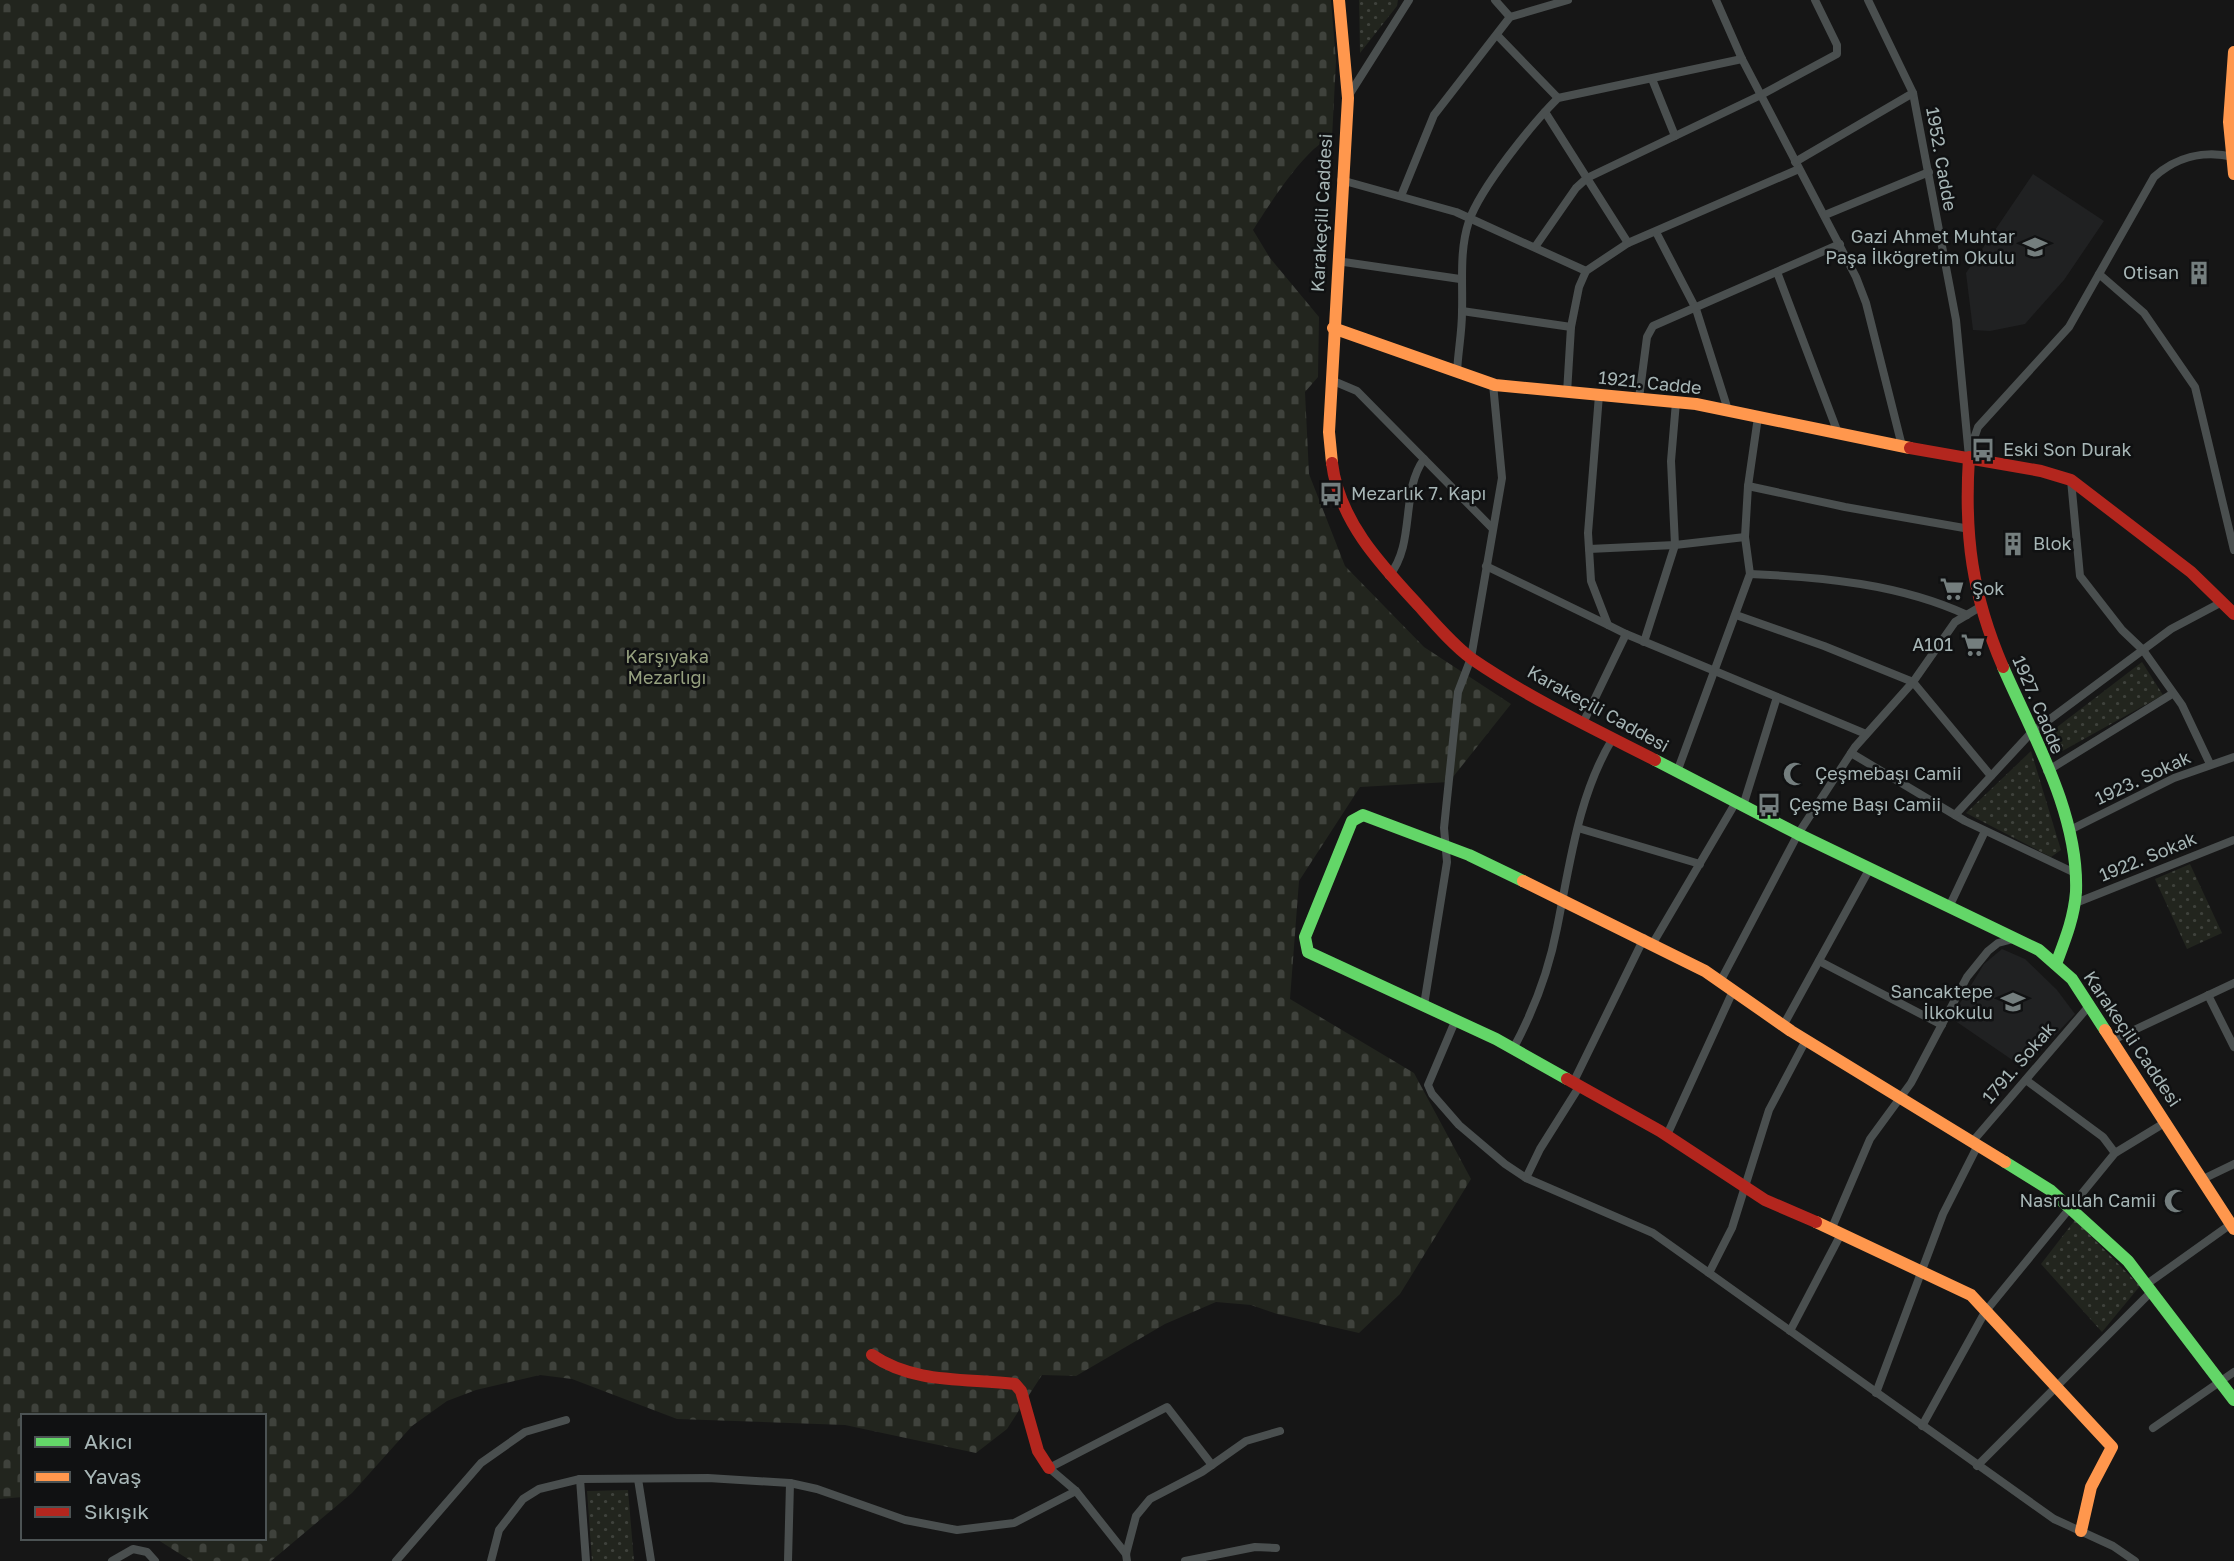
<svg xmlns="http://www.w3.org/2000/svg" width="2234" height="1561" font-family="'Golos Text',sans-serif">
  <defs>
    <pattern id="cemetery-stones" width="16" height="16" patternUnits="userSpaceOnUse" patternTransform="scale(1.75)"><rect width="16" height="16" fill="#22251e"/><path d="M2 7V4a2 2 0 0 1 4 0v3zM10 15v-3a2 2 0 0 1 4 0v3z" fill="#3f423c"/></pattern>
    <pattern id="park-dots" width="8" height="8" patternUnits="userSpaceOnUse" patternTransform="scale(1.75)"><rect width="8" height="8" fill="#22251e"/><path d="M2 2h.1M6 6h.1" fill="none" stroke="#3f423c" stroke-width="1.8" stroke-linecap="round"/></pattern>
  </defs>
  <rect width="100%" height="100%" fill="#161616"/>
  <g fill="#202122">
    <path d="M2033,174L2104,221L2064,280L2025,324L1990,331L1973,330L1966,273Z"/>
    <path d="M2002,949L2025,959L2057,990L2075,1014L2024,1068L1951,1018L1984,964Z"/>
  </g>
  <path fill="url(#cemetery-stones)" d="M0,0H1331L1336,61L1332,138C1308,143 1267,208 1253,230L1270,258L1319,317L1318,377L1305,392L1309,474L1345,566L1424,647L1511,704L1449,782L1360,787L1299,881L1290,999L1414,1073L1471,1179L1400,1294L1359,1333L1277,1314L1251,1305L1216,1302L1165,1324L1076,1376L1042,1375L1007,1429L976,1453L845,1425L677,1419L572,1379L540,1375L476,1390L447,1401L412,1426L352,1493L271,1561H191L155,1538H264V1416H23V1497L0,1499Z"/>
  <g fill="url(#park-dots)">
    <path d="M1359,0H1398L1397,6L1360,53Z"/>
    <path d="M2142,662L2163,695L2057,754L2048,734Z"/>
    <path d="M2031,751L2061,850L2051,857L1966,813Z"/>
    <path d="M2190,864L2222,933L2187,949L2155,879Z"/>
    <path d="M2075,1220L2140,1286L2102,1332L2041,1264Z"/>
    <path d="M628,1490L634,1561H592L587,1491Z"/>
  </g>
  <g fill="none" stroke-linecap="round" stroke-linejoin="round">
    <g stroke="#4a4f4f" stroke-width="8">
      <path d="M1495,0L1510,17"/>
      <path d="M1716,0L1742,59L1856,277L1866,303L1902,446"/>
      <path d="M1868,0L1913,93L1956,320L1969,457"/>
      <path d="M1497,35L1558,98"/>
      <path d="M1652,79L1675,136"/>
      <path d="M1349,95L1409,0"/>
      <path d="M1545,112L1628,243"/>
      <path d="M1795,162L1913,93"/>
      <path d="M1341,180L1456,212L1586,271"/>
      <path d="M1401,196L1434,115L1510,17L1568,0"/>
      <path d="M1825,215L1929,172"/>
      <path d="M1656,232L1696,309L1728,410"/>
      <path d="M1535,247L1576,188L1587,178L1761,95L1837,54V45L1815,0"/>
      <path d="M1337,261L1460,279"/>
      <path d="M1777,272L1838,433"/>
      <path d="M2099,274L2144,313L2195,387L2234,550"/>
      <path d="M1462,311L1571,327"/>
      <path d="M1457,372C1458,352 1462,332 1462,312C1463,282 1459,251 1469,221C1481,187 1532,124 1558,98L1742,59"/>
      <path d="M1331,380L1357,391L1492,528"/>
      <path d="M1567,393L1571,327L1579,287L1586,271L1628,243L1799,169"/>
      <path d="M1639,398L1647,337L1653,326L1840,244"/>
      <path d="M1971,447L1978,427L2069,327L2154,177C2176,157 2204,150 2234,157"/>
      <path d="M2071,480L2080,576L2122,630L2143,650L2182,705L2210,764"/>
      <path d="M1748,486L1845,507L1964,528"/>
      <path d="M1589,549L1675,545L1745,537"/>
      <path d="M1486,566L1608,625"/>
      <path d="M1750,574C1823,577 1900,584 1967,615"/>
      <path d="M1389,576C1416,543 1400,492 1424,459"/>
      <path d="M1736,615L1824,646L1913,682L1991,776"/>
      <path d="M1626,634L1866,734"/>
      <path d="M1644,642L1675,545L1671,461L1676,402"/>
      <path d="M1583,723L1626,634L1608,625L1591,581L1588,533L1599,395"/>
      <path d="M1851,753L1965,821L2075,873"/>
      <path d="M2047,771L2172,694"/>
      <path d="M1677,772L1750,574L1745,537L1748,486L1758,417"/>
      <path d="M1743,806L1777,697"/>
      <path d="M1955,815L2030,734L2171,629L2222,602"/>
      <path d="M1578,828L1700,864"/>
      <path d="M2068,831L2174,778L2234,757"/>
      <path d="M2073,904L2234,840"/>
      <path d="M1950,905L1985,831"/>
      <path d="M1653,943L1736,802"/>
      <path d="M1819,961L1942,1025"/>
      <path d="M1720,982L1798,834L1855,747L1913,682L1955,622L1980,607"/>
      <path d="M2208,995L2234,1047"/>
      <path d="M1424,1005L1447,862L1444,828L1458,692L1471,658L1502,478L1493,384"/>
      <path d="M1456,1019L1428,1085L1432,1094L1459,1125L1505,1164L1526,1178L1653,1233L2054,1519L2113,1546L2135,1561"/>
      <path d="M1783,1026L1870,868"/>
      <path d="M2113,1040L2234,983"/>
      <path d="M1513,1049C1533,1012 1549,970 1557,928C1570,864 1578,795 1613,738"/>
      <path d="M2026,1080L2103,1137L2115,1153"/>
      <path d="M1573,1083L1644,938"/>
      <path d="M1667,1135L1733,991"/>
      <path d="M1973,1141L2089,1006"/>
      <path d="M1526,1178L1540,1149L1579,1087"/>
      <path d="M2203,1179L2234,1164"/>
      <path d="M1831,1230L1870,1139L1911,1083L1967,977L1988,951L1998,943L2017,938"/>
      <path d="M1709,1273L1732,1228L1769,1110L1806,1040"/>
      <path d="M2147,1284L2231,1224"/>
      <path d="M1790,1331L1841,1234"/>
      <path d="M1876,1393L1943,1214L1978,1145"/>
      <path d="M1922,1426L1985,1312L2115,1153L2166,1122"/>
      <path d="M2153,1428L2234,1372"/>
      <path d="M1977,1466L2152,1291"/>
      <path d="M580,1479L586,1561"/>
      <path d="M638,1479L651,1561"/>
      <path d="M1126,1554L1076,1491L1049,1468L1167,1407L1212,1465"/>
      <path d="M112,1561L133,1549L147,1552L155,1561"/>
      <path d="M396,1561L481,1463L525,1432L566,1420"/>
      <path d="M491,1561L499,1530L523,1499L539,1489L580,1479L708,1478L790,1483L817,1489L905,1520L957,1530L1014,1523L1076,1491"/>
      <path d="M788,1561L790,1483"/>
      <path d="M1127,1561L1126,1554L1136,1516L1150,1499L1202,1472L1246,1441L1280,1431"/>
      <path d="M1185,1561L1255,1547L1276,1548"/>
    </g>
    <g stroke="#63d668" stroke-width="12">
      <path d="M2003,667C2033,736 2079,814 2076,892C2074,918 2065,940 2056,964"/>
      <path d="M1655,760L1798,834L2039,950L2072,979L2105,1030"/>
      <path d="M1523,881L1469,855L1363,815L1352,821L1305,937L1308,952L1496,1039L1567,1079"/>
      <path d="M2005,1162L2050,1190L2128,1261L2234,1400"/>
    </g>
    <g stroke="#ff974d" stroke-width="12">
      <path d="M2234,52L2229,122L2234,174"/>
      <path d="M1333,328L1495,385L1696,404L1910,448"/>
      <path d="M1332,463L1329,432L1348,98L1339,0"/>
      <path d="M1523,881L1705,971L1791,1031L2005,1162"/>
      <path d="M2105,1030L2234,1229"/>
      <path d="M1816,1222L1971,1295L2112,1447L2091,1487L2081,1531"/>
    </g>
    <g stroke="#b3261e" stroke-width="12">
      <path d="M1910,448L2041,471L2071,480L2191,572L2234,614"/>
      <path d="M1969,457C1964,536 1972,595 2003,667"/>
      <path d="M1332,463C1339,521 1381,565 1419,606C1435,624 1453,645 1472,659C1529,698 1594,729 1655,760"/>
      <path d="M1567,1079L1660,1131L1765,1200L1816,1222"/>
      <path d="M872,1355C914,1384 966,1378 1015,1384L1021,1391L1038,1451L1049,1468"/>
    </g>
  </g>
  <defs>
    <g id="school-bare" transform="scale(1.89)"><path d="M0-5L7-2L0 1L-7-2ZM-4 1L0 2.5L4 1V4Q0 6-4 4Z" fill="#747e7e" stroke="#101112" stroke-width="2.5" paint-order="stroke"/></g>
    <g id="building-bare" transform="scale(1.89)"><path d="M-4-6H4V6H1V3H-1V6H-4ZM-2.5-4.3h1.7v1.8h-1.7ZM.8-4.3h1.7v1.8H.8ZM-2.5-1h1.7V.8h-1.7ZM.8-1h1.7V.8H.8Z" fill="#747e7e" stroke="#101112" stroke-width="2.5" paint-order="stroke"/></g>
    <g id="bus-bare" transform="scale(1.89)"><path d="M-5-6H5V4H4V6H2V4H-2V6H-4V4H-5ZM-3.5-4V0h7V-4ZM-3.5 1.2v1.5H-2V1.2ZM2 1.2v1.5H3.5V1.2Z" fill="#747e7e" stroke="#101112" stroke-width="2.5" paint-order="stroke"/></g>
    <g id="supermarket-bare" transform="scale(1.89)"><path d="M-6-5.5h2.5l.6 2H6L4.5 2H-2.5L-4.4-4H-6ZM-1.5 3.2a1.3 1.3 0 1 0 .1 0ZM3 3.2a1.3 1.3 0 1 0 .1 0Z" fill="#747e7e" stroke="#101112" stroke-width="2.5" paint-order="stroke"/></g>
    <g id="mosque-bare" transform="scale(1.89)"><path d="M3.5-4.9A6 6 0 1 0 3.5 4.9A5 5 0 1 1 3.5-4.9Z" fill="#747e7e" stroke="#101112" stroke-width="2.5" paint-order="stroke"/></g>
  </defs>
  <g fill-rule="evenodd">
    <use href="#school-bare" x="2035" y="247"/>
    <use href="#building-bare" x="2199" y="273"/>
    <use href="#bus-bare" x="1983" y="450"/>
    <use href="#bus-bare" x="1331" y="494"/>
    <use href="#building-bare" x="2013" y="544"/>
    <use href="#supermarket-bare" x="1952" y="589"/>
    <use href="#supermarket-bare" x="1973" y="645"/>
    <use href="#mosque-bare" x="1795" y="774"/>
    <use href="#bus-bare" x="1769" y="805"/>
    <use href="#school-bare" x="2013" y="1002"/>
    <use href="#mosque-bare" x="2176" y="1201"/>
  </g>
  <g text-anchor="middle" stroke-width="5" stroke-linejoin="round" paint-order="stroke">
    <g font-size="18" fill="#a7b6b6" stroke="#101112">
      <text transform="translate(1941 159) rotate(80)" y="6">1952. Cadde</text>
      <text transform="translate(1322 213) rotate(-87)" y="6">Karakeçili Caddesi</text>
      <text transform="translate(1650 383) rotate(6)" y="6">1921. Cadde</text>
      <text transform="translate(2038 705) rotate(67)" y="6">1927. Cadde</text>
      <text transform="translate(1598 709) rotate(29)" y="6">Karakeçili Caddesi</text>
      <text transform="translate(2143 778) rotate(-25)" y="6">1923. Sokak</text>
      <text transform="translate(2148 857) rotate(-22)" y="6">1922. Sokak</text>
      <text transform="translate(2132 1039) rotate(56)" y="6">Karakeçili Caddesi</text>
      <text transform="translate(2019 1063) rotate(-49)" y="6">1791. Sokak</text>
    </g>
    <g font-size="18" fill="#a7b6b6" stroke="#101112" text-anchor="start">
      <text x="2015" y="243" text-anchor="end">Gazi Ahmet Muhtar<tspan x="2015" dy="21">Paşa İlköğretim Okulu</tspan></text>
      <text x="2179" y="279" text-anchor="end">Otisan</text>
      <text x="2003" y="456">Eski Son Durak</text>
      <text x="1351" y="500">Mezarlık 7. Kapı</text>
      <text x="2033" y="550">Blok</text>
      <text x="1972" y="595">Şok</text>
      <text x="1953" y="651" text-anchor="end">A101</text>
      <text x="1815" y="780">Çeşmebaşı Camii</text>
      <text x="1789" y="811">Çeşme Başı Camii</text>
      <text x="1993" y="998" text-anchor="end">Sancaktepe<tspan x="1993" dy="21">İlkokulu</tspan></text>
      <text x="2156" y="1207" text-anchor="end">Nasrullah Camii</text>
    </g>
    <g font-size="18" fill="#96a17f" stroke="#101112">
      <text x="667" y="663">Karşıyaka<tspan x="667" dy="21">Mezarlığı</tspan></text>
    </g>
  </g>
  <rect x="21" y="1414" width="245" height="126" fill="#101112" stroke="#4c5354" stroke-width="2"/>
  <rect x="35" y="1437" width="35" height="10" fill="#63d668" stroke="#4c5354" stroke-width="2"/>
  <text x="84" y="1449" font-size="21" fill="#a7b6b6">Akıcı</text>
  <rect x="35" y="1472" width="35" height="10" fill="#ff974d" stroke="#4c5354" stroke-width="2"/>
  <text x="84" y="1484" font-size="21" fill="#a7b6b6">Yavaş</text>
  <rect x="35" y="1507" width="35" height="10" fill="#b3261e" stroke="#4c5354" stroke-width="2"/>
  <text x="84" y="1519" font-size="21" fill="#a7b6b6">Sıkışık</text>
</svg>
